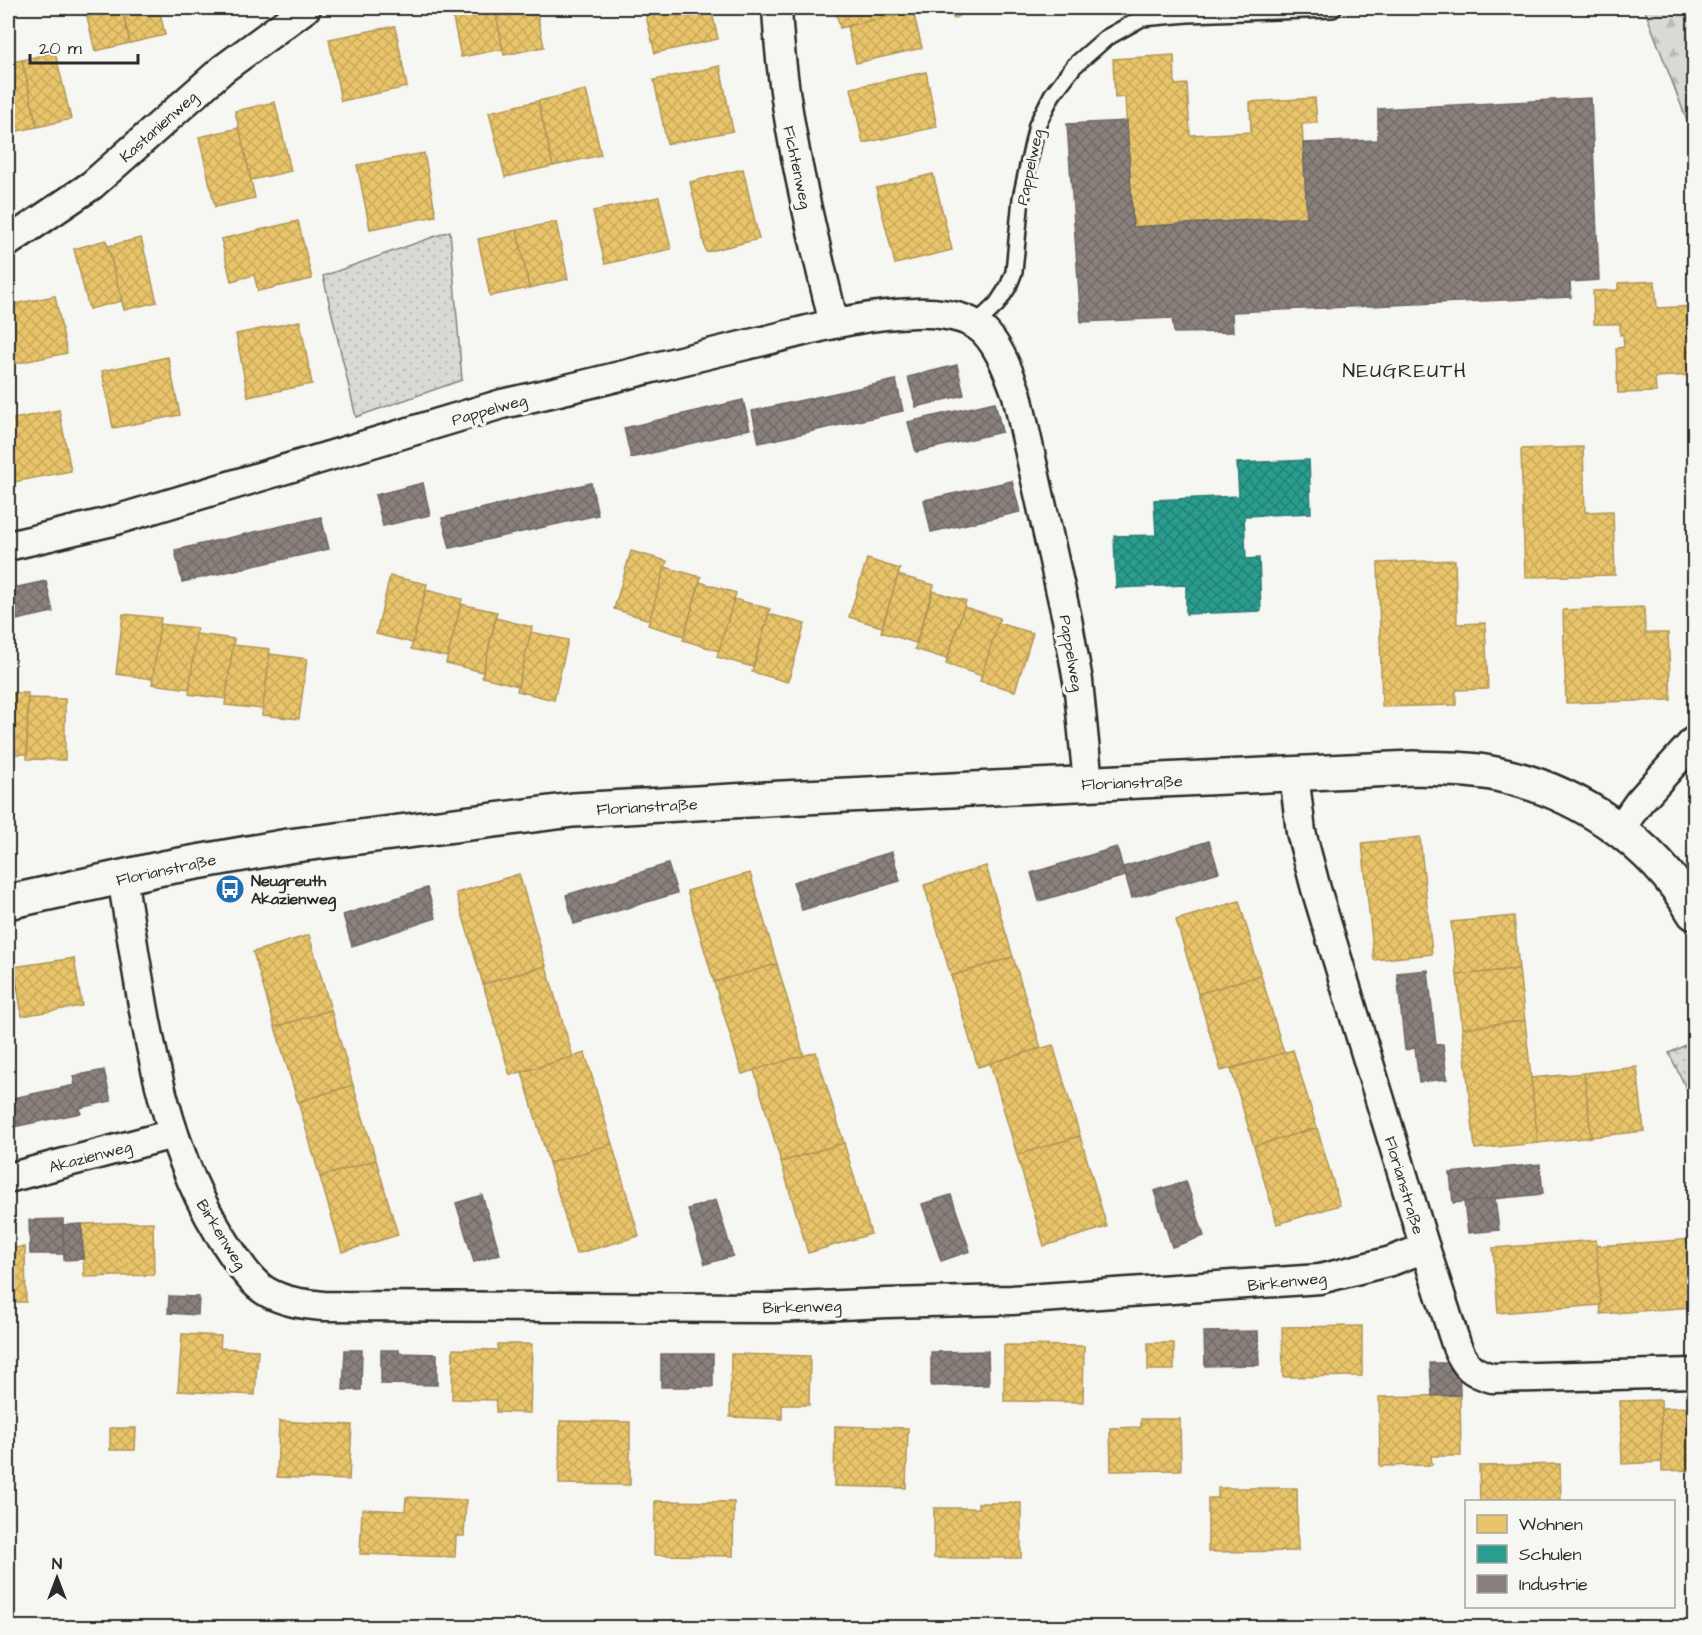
<svg xmlns="http://www.w3.org/2000/svg" width="1702" height="1635" font-family="'Architects Daughter',sans-serif">
  <defs>
    <pattern id="grass-dots" width="8" height="8" patternUnits="userSpaceOnUse" patternTransform="scale(1.5)"><rect width="8" height="8" fill="#d9d9d5"/><path d="M2 2h.1M6 6h.1" fill="none" stroke="#babab7" stroke-width="1.8" stroke-linecap="round"/></pattern>
    <pattern id="forest-firs" width="22" height="20" patternUnits="userSpaceOnUse" patternTransform="scale(1.5)"><rect width="22" height="20" fill="#d9d9d5"/><path d="M5 1l3.5 6h-7zM16 11l3.5 6h-7z" fill="#babab7"/></pattern>
    <pattern id="homes-cross-hatch" width="8" height="8" patternUnits="userSpaceOnUse" patternTransform="scale(1.5)"><rect width="8" height="8" fill="#e9c46a"/><path d="M0 0l8 8M0 8l8-8" fill="none" stroke="#c8a95c"/></pattern>
    <pattern id="schools-cross-hatch" width="8" height="8" patternUnits="userSpaceOnUse" patternTransform="scale(1.5)"><rect width="8" height="8" fill="#2a9d8f"/><path d="M0 0l8 8M0 8l8-8" fill="none" stroke="#248075"/></pattern>
    <pattern id="industry-cross-hatch" width="8" height="8" patternUnits="userSpaceOnUse" patternTransform="scale(1.5)"><rect width="8" height="8" fill="#8a817c"/><path d="M0 0l8 8M0 8l8-8" fill="none" stroke="#716a66"/></pattern>
  </defs>
  <rect width="100%" height="100%" fill="#f6f6f2"/>
  <filter id="ink" filterUnits="userSpaceOnUse"><feTurbulence type="fractalNoise" baseFrequency=".0167" numOctaves="2"/><feDisplacementMap in="SourceGraphic" scale="12" xChannelSelector="R" yChannelSelector="G"/><feConvolveMatrix kernelMatrix="1 2 1 2 8 2 1 2 1" color-interpolation-filters="sRGB"/></filter>
  <g filter="url(#ink)">
    <g fill="url(#grass-dots)" stroke="#828280" stroke-width="1.5">
      <path d="M450,231L462,380L356,417L323,276Z"/>
      <path d="M1694,1041V1104L1669,1053Z"/>
    </g>
    <path fill="url(#forest-firs)" stroke="#828280" stroke-width="1.5" d="M1644,8H1694V139Z"/>
    <g fill="url(#homes-cross-hatch)" stroke="#b09657" stroke-width="1.5">
      <path d="M85,8H122L130,43L95,51Z"/>
      <path d="M122,8H159L165,35L130,43Z"/>
      <path d="M451,8H495L503,49L461,57Z"/>
      <path d="M495,8H536L544,47L504,55Z"/>
      <path d="M644,8H711L718,39L655,53Z"/>
      <path d="M835,8H902L904,13L840,28Z"/>
      <path d="M946,8H971L954,19Z"/>
      <path d="M913,11L922,48L856,63L847,26Z"/>
      <path d="M395,26L407,87L341,101L329,39Z"/>
      <path d="M55,52L71,119L37,127L22,60Z"/>
      <path d="M1174,55L1175,85L1187,84L1190,135L1251,132L1250,102L1315,98L1317,123L1302,124L1307,217L1133,227L1125,97L1115,98L1113,59Z"/>
      <path d="M22,60L37,127L8,133V63Z"/>
      <path d="M720,66L733,131L667,144L654,80Z"/>
      <path d="M926,72L937,127L863,143L851,88Z"/>
      <path d="M586,90L601,155L553,166L538,101Z"/>
      <path d="M538,101L553,166L505,177L489,112Z"/>
      <path d="M275,102L291,171L251,180L235,111Z"/>
      <path d="M239,128L255,198L215,207L199,137Z"/>
      <path d="M424,153L436,216L370,229L357,165Z"/>
      <path d="M743,169L759,239L706,252L690,182Z"/>
      <path d="M933,174L952,250L895,264L876,188Z"/>
      <path d="M659,197L671,249L605,264L593,211Z"/>
      <path d="M298,221L312,279L258,291L254,275L231,281L221,239Z"/>
      <path d="M556,222L568,279L529,288L517,230Z"/>
      <path d="M517,230L529,288L490,296L478,239Z"/>
      <path d="M141,238L157,302L124,310L108,246Z"/>
      <path d="M106,240L122,301L89,309L74,249Z"/>
      <path d="M1655,281L1657,308L1694,306V375L1655,377L1656,392L1618,393L1616,348L1624,347L1623,334L1620,335V324H1594L1593,291L1618,290V283Z"/>
      <path d="M55,296L67,353L8,365V305Z"/>
      <path d="M300,321L312,384L248,397L236,334Z"/>
      <path d="M168,357L180,415L113,428L102,371Z"/>
      <path d="M59,410L71,471L8,483V420Z"/>
      <path d="M1583,447L1585,512L1613,511L1615,575L1525,577L1521,449Z"/>
      <path d="M631,551L667,561L650,620L614,609Z"/>
      <path d="M867,559L900,569L882,627L849,617Z"/>
      <path d="M1455,560L1457,624L1485,623L1488,689L1456,690V705L1382,707L1378,563Z"/>
      <path d="M665,567L701,577L684,636L648,625Z"/>
      <path d="M898,575L934,585L916,643L881,632Z"/>
      <path d="M390,576L427,584L413,643L376,634Z"/>
      <path d="M700,582L736,593L719,651L683,640Z"/>
      <path d="M426,590L462,599L448,657L411,649Z"/>
      <path d="M933,591L966,601L947,659L915,649Z"/>
      <path d="M734,599L770,609L753,667L717,657Z"/>
      <path d="M461,604L497,612L483,672L446,663Z"/>
      <path d="M964,607L1000,618L982,676L946,664Z"/>
      <path d="M1644,607L1645,633H1668L1671,700L1566,703L1563,610Z"/>
      <path d="M123,614L161,618L153,679L116,674Z"/>
      <path d="M769,614L805,624L788,682L752,672Z"/>
      <path d="M496,618L532,627L519,686L482,677Z"/>
      <path d="M998,623L1033,633L1015,691L980,681Z"/>
      <path d="M160,624L197,628L190,689L152,684Z"/>
      <path d="M531,632L568,640L554,700L517,691Z"/>
      <path d="M196,634L234,639L226,699L189,694Z"/>
      <path d="M233,645L270,649L263,709L225,705Z"/>
      <path d="M270,654L307,659L299,719L262,715Z"/>
      <path d="M8,693H28L27,754H8Z"/>
      <path d="M28,698L65,699V760L27,759Z"/>
      <path d="M1420,837L1432,954L1374,960L1362,843Z"/>
      <path d="M986,866L1013,957L951,976L924,885Z"/>
      <path d="M750,873L777,964L714,982L687,891Z"/>
      <path d="M519,874L546,966L483,984L456,893Z"/>
      <path d="M1239,901L1261,975L1198,994L1176,920Z"/>
      <path d="M1514,916L1519,969L1457,975L1451,922Z"/>
      <path d="M309,935L331,1010L275,1027L253,952Z"/>
      <path d="M1013,957L1041,1048L978,1067L951,976Z"/>
      <path d="M74,958L82,1006L22,1016L14,967Z"/>
      <path d="M777,964L804,1056L742,1074L714,982Z"/>
      <path d="M546,966L573,1057L510,1075L483,984Z"/>
      <path d="M1519,969L1525,1021L1462,1028L1457,975Z"/>
      <path d="M1261,975L1284,1053L1221,1071L1198,994Z"/>
      <path d="M331,1010L353,1085L298,1102L275,1027Z"/>
      <path d="M1525,1021L1538,1143L1475,1149L1462,1028Z"/>
      <path d="M1053,1045L1080,1136L1017,1155L990,1063Z"/>
      <path d="M1293,1050L1317,1128L1254,1146L1231,1069Z"/>
      <path d="M816,1052L844,1143L781,1162L754,1070Z"/>
      <path d="M585,1053L612,1144L549,1163L522,1072Z"/>
      <path d="M1637,1067L1644,1131L1591,1137L1584,1073Z"/>
      <path d="M1584,1073L1591,1137L1538,1143L1531,1078Z"/>
      <path d="M353,1085L376,1160L320,1177L298,1102Z"/>
      <path d="M1317,1128L1340,1205L1277,1224L1254,1146Z"/>
      <path d="M1080,1136L1107,1227L1044,1246L1017,1155Z"/>
      <path d="M844,1143L871,1234L808,1253L781,1162Z"/>
      <path d="M612,1144L639,1236L576,1254L549,1163Z"/>
      <path d="M376,1160L398,1235L342,1252L320,1177Z"/>
      <path d="M153,1222L154,1275L84,1277L82,1224Z"/>
      <path d="M1694,1239V1307L1601,1314L1596,1246Z"/>
      <path d="M1596,1240L1601,1305L1498,1313L1493,1248Z"/>
      <path d="M25,1247L26,1302H8V1248Z"/>
      <path d="M1362,1326V1376L1283,1377L1282,1327Z"/>
      <path d="M182,1334L221,1336L220,1348L258,1350L255,1395L178,1391Z"/>
      <rect x="1148" y="1343" width="26" height="27"/>
      <path d="M498,1344H532L530,1413L496,1412V1400L452,1399L453,1349L498,1350Z"/>
      <path d="M1004,1345L1084,1346L1083,1402L1004,1401Z"/>
      <path d="M731,1354L810,1356L809,1405H782V1419L730,1417Z"/>
      <path d="M1460,1395L1461,1456H1431L1432,1465L1380,1466L1379,1397Z"/>
      <path d="M1661,1400L1662,1462L1622,1464L1620,1401Z"/>
      <path d="M1694,1407V1470L1662,1471L1661,1408Z"/>
      <path d="M1141,1419H1180L1181,1470L1111,1471L1110,1428L1141,1427Z"/>
      <path d="M279,1421L352,1425L349,1480L277,1477Z"/>
      <path d="M560,1421L630,1422V1485L559,1484Z"/>
      <path d="M835,1426L908,1428L906,1488L834,1486Z"/>
      <path d="M110,1428H136L135,1450H110Z"/>
      <path d="M1560,1464L1561,1502H1480L1479,1466Z"/>
      <path d="M1218,1488H1297L1298,1551L1208,1552V1498H1218Z"/>
      <path d="M406,1497L466,1500L464,1536H456L455,1557L360,1554L362,1509L405,1511Z"/>
      <path d="M655,1501L734,1502L733,1556L654,1555Z"/>
      <path d="M978,1503H1021V1558H934V1508H978Z"/>
    </g>
    <path fill="url(#schools-cross-hatch)" stroke="#2a7b71" stroke-width="1.5" d="M1309,460L1311,513L1244,516L1246,559L1259,558L1261,611L1186,614V585L1116,588L1114,536L1156,535L1154,500L1239,496L1237,463Z"/>
    <g fill="url(#industry-cross-hatch)" stroke="#6e6764" stroke-width="1.5">
      <path d="M1591,98L1599,280L1570,282L1571,297L1232,312L1233,332L1174,333L1172,318L1081,322L1067,124L1127,121L1133,227L1307,217L1303,143L1378,140V109Z"/>
      <path d="M957,365L964,395L916,407L908,377Z"/>
      <path d="M896,380L903,411L759,443L752,411Z"/>
      <path d="M743,400L750,429L631,458L624,428Z"/>
      <path d="M995,402L1002,432L916,452L908,422Z"/>
      <path d="M1012,481L1020,512L931,532L924,500Z"/>
      <path d="M423,483L430,515L383,526L375,495Z"/>
      <path d="M591,483L598,515L450,548L442,518Z"/>
      <path d="M321,517L329,549L182,582L175,550Z"/>
      <path d="M46,581L53,612L12,621L13,627L8,628V589Z"/>
      <path d="M1209,841L1219,872L1132,898L1123,867Z"/>
      <path d="M1117,847L1125,876L1039,901L1031,873Z"/>
      <path d="M892,852L900,881L802,910L793,882Z"/>
      <path d="M668,864L677,893L574,924L566,895Z"/>
      <path d="M427,888L436,918L352,946L343,915Z"/>
      <path d="M12,956L17,988L8,990V957Z"/>
      <path d="M1428,970L1436,1045L1443,1044L1447,1079L1419,1082L1415,1048L1405,1050L1397,973Z"/>
      <path d="M104,1070L111,1101L80,1108L81,1113L8,1128V1099L75,1085L73,1076Z"/>
      <path d="M1540,1164L1543,1194L1453,1203L1450,1173Z"/>
      <path d="M1186,1181L1204,1236L1172,1247L1154,1191Z"/>
      <path d="M482,1195L500,1254L474,1262L456,1203Z"/>
      <path d="M951,1195L970,1251L941,1261L922,1204Z"/>
      <path d="M1495,1199L1499,1230L1468,1233L1464,1202Z"/>
      <path d="M716,1200L733,1256L705,1264L688,1209Z"/>
      <path d="M63,1219L64,1254H30L29,1220Z"/>
      <path d="M82,1224L83,1259L64,1260L63,1225Z"/>
      <path d="M169,1296L199,1297L198,1315L168,1313Z"/>
      <path d="M1258,1331L1259,1365L1205,1366L1204,1332Z"/>
      <path d="M345,1350H362L361,1390H343Z"/>
      <path d="M381,1350H399V1353L437,1354V1385L381,1384Z"/>
      <path d="M988,1351L989,1385L931,1386V1352Z"/>
      <rect x="661" y="1354" width="52" height="33"/>
      <path d="M1430,1363H1459L1460,1395L1432,1396Z"/>
    </g>
    <g fill="none" stroke-linecap="round" stroke-linejoin="round">
      <g stroke="#2b2b2b" stroke-width="20">
        <path id="service" d="M976,324L997,304L1008,287L1014,272L1021,198L1037,125L1052,95L1074,66L1106,38L1142,18L1188,14L1333,9"/>
      </g>
      <g stroke="#2b2b2b" stroke-width="33">
        <g id="minor">
          <path d="M777,8C782,115 809,219 834,324"/>
          <path d="M8,242L92,185L223,69L306,8"/>
          <path d="M8,546L109,522L502,404C590,385 676,361 763,341C813,329 863,314 915,313C933,312 961,315 976,325C997,338 1009,373 1017,395L1067,619L1078,681L1088,783"/>
          <path d="M1294,774L1301,832L1316,889L1425,1248"/>
          <path d="M1620,829L1639,802L1694,741"/>
          <path d="M122,878C144,1003 155,1139 228,1247C239,1263 250,1282 267,1292C285,1302 303,1304 323,1306L775,1308L886,1303L1012,1300L1320,1279L1391,1261L1425,1248L1457,1347C1466,1367 1471,1372 1492,1378L1694,1373"/>
          <path d="M8,1178L173,1134"/>
        </g>
      </g>
      <g stroke="#2b2b2b" stroke-width="38">
        <path id="tertiary" d="M8,902L163,868L288,846L573,810L783,798L1413,768C1440,769 1469,768 1496,774C1576,790 1653,842 1694,913"/>
      </g>
      <use href="#service" stroke="#f6f6f2" stroke-width="15"/>
      <use href="#minor" stroke="#f6f6f2" stroke-width="28"/>
      <use href="#tertiary" stroke="#f6f6f2" stroke-width="33"/>
    </g>
  </g>
  <defs>
    <g id="bus-disc" transform="scale(1.5)"><circle r="9.5" fill="#1f6fb2" stroke="#f6f6f2"/><path d="M-5-6H5V4H4V6H2V4H-2V6H-4V4H-5ZM-3.5-4V0h7V-4ZM-3.5 1.2v1.5H-2V1.2ZM2 1.2v1.5H3.5V1.2Z" fill="#fff"/></g>
  </defs>
  <g fill-rule="evenodd">
    <use href="#bus-disc" x="230" y="889"/>
  </g>
  <g text-anchor="middle" stroke-width="6" stroke-linejoin="round" paint-order="stroke">
    <g font-size="16" fill="#2b2b2b" stroke="#f6f6f2">
      <text transform="translate(158 126) rotate(-42)" y="6">Kastanienweg</text>
      <text transform="translate(798 167) rotate(78)" y="6">Fichtenweg</text>
      <text transform="translate(1029 167) rotate(-78)" y="6">Pappelweg</text>
      <text transform="translate(489 409) rotate(-16)" y="6">Pappelweg</text>
      <text transform="translate(1072 653) rotate(80)" y="6">Pappelweg</text>
      <text transform="translate(1132 782) rotate(-2)" y="6">Florianstraße</text>
      <text transform="translate(647 806) rotate(-3)" y="6">Florianstraße</text>
      <text transform="translate(166 869) rotate(-12)" y="6">Florianstraße</text>
      <text transform="translate(90 1156) rotate(-15)" y="6">Akazienweg</text>
      <text transform="translate(1405 1185) rotate(73)" y="6">Florianstraße</text>
      <text transform="translate(222 1234) rotate(58)" y="6">Birkenweg</text>
      <text transform="translate(1287 1281) rotate(-6)" y="6">Birkenweg</text>
      <text transform="translate(802 1306) rotate(-2)" y="6">Birkenweg</text>
    </g>
    <g font-size="16" font-weight="bold" fill="#2b2b2b" stroke="#f6f6f2" text-anchor="start">
      <text x="251" y="886">Neugreuth<tspan x="251" dy="18">Akazienweg</tspan></text>
    </g>
    <g font-size="20" letter-spacing="1.5" fill="#2b2b2b" stroke="#f6f6f2">
      <text x="1405" y="377">NEUGREUTH</text>
    </g>
  </g>
  <rect width="1702" height="1635" fill="none" stroke="#f6f6f2" stroke-width="30"/>
  <rect x="15" y="15" width="1672" height="1605" fill="none" stroke="#2b2b2b" stroke-width="2" filter="url(#ink)"/>
  <rect x="1465" y="1500" width="210" height="108" fill="#f6f6f2" stroke="#a5a5a2" stroke-width="1.5"/>
  <rect x="1477" y="1515" width="30" height="18" fill="#e9c46a" stroke="#a5a5a2" stroke-width="1.5"/>
  <text x="1519" y="1530" font-size="18" fill="#2b2b2b">Wohnen</text>
  <rect x="1477" y="1545" width="30" height="18" fill="#2a9d8f" stroke="#a5a5a2" stroke-width="1.5"/>
  <text x="1519" y="1560" font-size="18" fill="#2b2b2b">Schulen</text>
  <rect x="1477" y="1575" width="30" height="18" fill="#8a817c" stroke="#a5a5a2" stroke-width="1.5"/>
  <text x="1519" y="1590" font-size="18" fill="#2b2b2b">Industrie</text>
  <g transform="translate(57 1578)" stroke="#f6f6f2" stroke-width="4.5" paint-order="stroke">
  <path d="M0-4.5L10 22L0 15L-10 22Z" fill="#2b2b2b"/>
  <text y="-9" font-size="16" font-weight="bold" text-anchor="middle" fill="#2b2b2b">N</text>
  </g>
  <path d="M30 54v9h108v-9" fill="none" stroke="#2b2b2b" stroke-width="3"/>
  <text x="39" y="54" font-size="18" fill="#2b2b2b" stroke="#f6f6f2" stroke-width="4.5" paint-order="stroke">20 m</text>
</svg>
